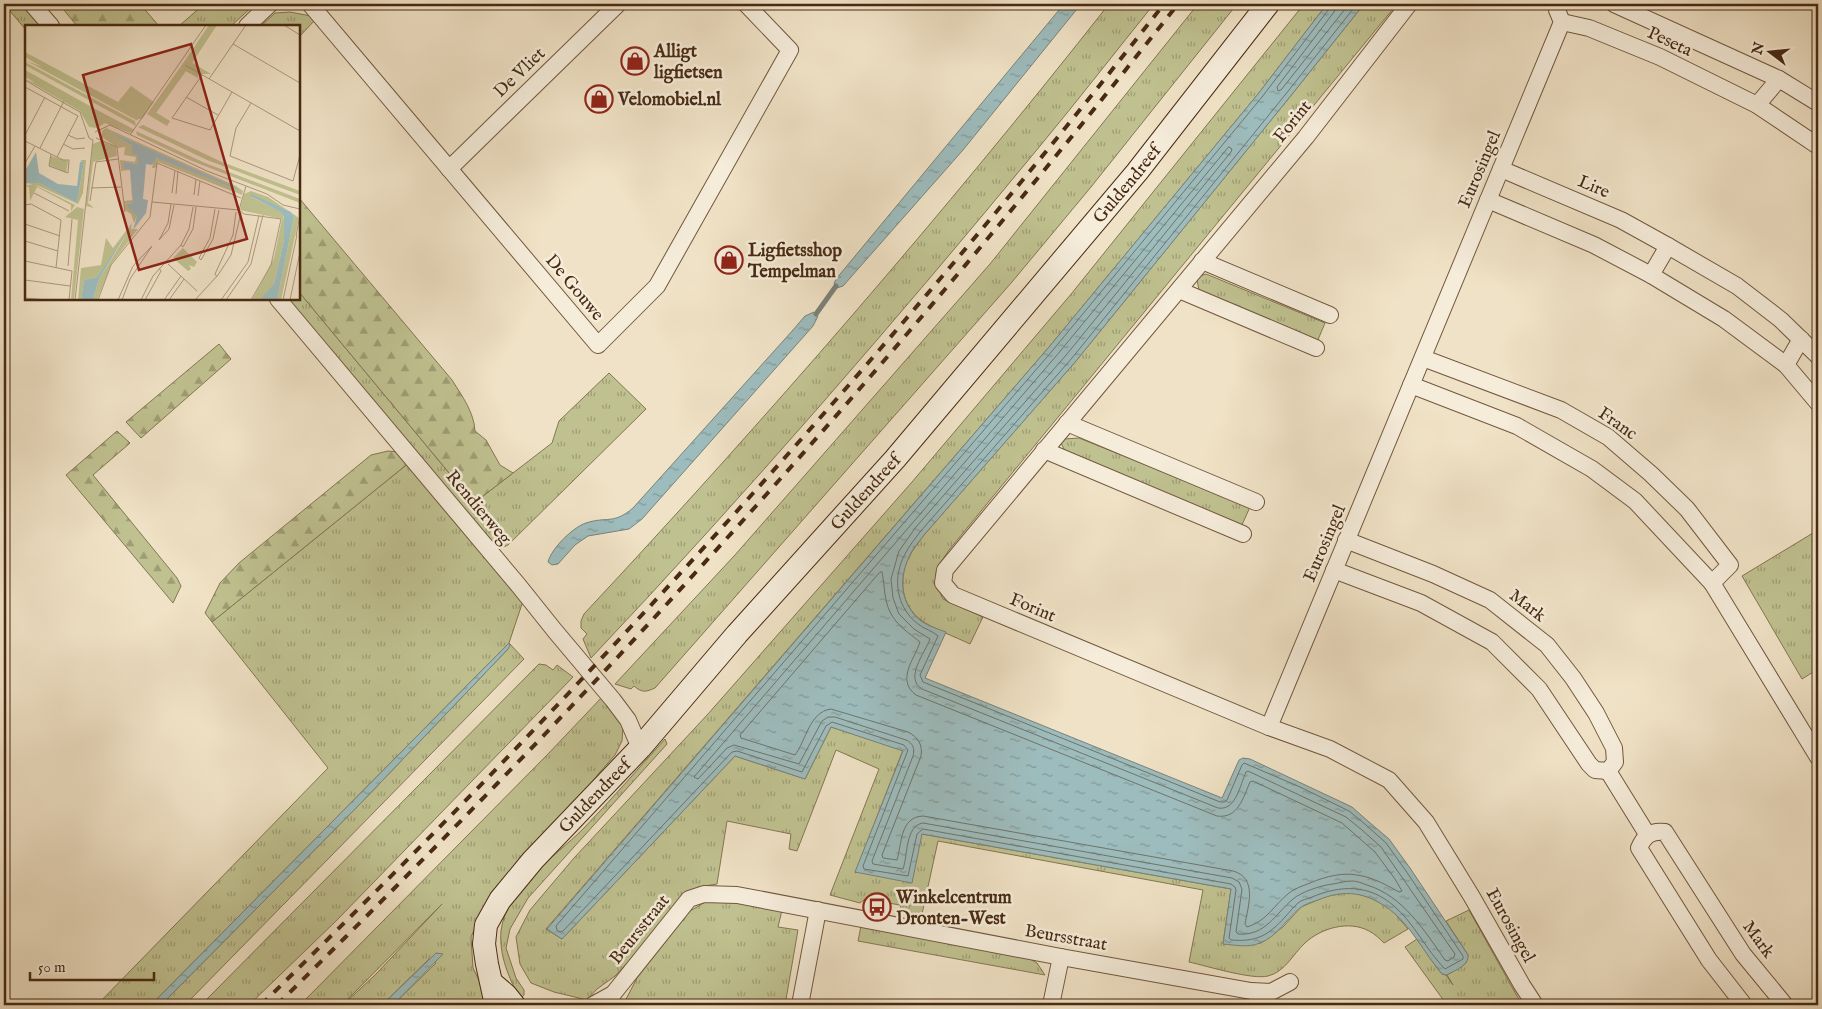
<svg xmlns="http://www.w3.org/2000/svg" width="1822" height="1009" font-family="'IM FELL English',serif">
  <defs>
    <pattern id="grass-tufts" width="24" height="20" patternUnits="userSpaceOnUse" patternTransform="scale(1.25)"><rect width="24" height="20" fill="#c0c190"/><path d="M3 7l-1-3M5 7V3M7 7l1-3M15 17l-1-3M17 17v-4M19 17l1-3" fill="none" stroke="#9e9d74"/></pattern>
    <pattern id="forest-firs" width="22" height="20" patternUnits="userSpaceOnUse" patternTransform="scale(1.25)"><rect width="22" height="20" fill="#c0c190"/><path d="M5 1l3.5 6h-7zM16 11l3.5 6h-7z" fill="#9e9d74"/></pattern>
    <pattern id="water-ripples" width="26" height="14" patternUnits="userSpaceOnUse" patternTransform="scale(1.25)"><rect width="26" height="14" fill="#9dbcbd"/><path d="M2 4q2-2 4 0t4 0M15 11q2-2 4 0t4 0" fill="none" stroke="#829998"/></pattern>
  </defs>
  <rect width="100%" height="100%" fill="#f0e2c6"/>
  <filter id="stains"><feTurbulence type="fractalNoise" baseFrequency=".004" numOctaves="4"/><feColorMatrix values="0 0 0 0 .2 0 0 0 0 .09 0 0 0 0 .02 0 0 0 .5 -.17"/></filter>
  <radialGradient id="worn" r=".72"><stop offset=".6" stop-color="#630" stop-opacity="0"/><stop offset="1" stop-color="#630" stop-opacity=".3"/></radialGradient>
  <g fill="url(#grass-tufts)" stroke="#847651">
    <path d="M4,4H26L45,26H26V30Z"/>
    <path d="M204,4H255L231,26H179Z"/>
    <path d="M1109,4H1154C1116,51 1079,99 1040,146C896,321 747,493 591,658L583,639L587,634L581,628V621L584,614C767,418 943,215 1109,4Z"/>
    <path d="M1198,4H1237L1091,187L1012,282L655,688C646,692 642,693 634,686L631,689L615,684L735,555L990,264Z"/>
    <path d="M1304,4H1327L1258,94L1049,347L546,929L562,939L735,756L805,779L831,727L903,750L855,873L922,834L1231,889L1223,944L1261,943L1283,927L1301,907L1327,896L1352,892L1371,898L1391,909L1408,929L1384,943C1380,939 1375,934 1369,931C1349,920 1321,928 1305,943C1293,954 1285,972 1268,976C1252,980 1207,966 1189,962L1203,890L938,841L922,914L902,911L900,905L865,899L860,903L830,895L879,769L836,750L797,851L789,849L791,834L727,821L717,884L698,887L682,898L642,947L615,976L597,989L587,1000L554,992L531,983L520,964L516,937L530,910L574,858L708,714L912,482L1072,293Z"/>
    <path d="M1364,4H1397L949,550C934,572 931,575 943,599L983,617L970,644C958,638 931,628 921,620C901,605 898,579 909,557C913,549 919,542 924,535L1076,361L1289,98Z"/>
    <path d="M290,12L311,16L315,20L299,37V26H261L275,13Z"/>
    <path d="M1206,274L1325,323L1317,342L1199,290L1197,280L1200,276Z"/>
    <path d="M299,292L474,503L552,443L559,421L609,373L646,409L508,545L497,550L286,299H299Z"/>
    <path d="M1079,438L1250,507L1241,527L1072,457L1064,449L1061,443L1064,439Z"/>
    <path d="M410,462L524,598L509,643L524,659L185,1005H161L360,804L508,649L509,643L151,1005H97L328,768L212,622Z"/>
    <path d="M1818,530V669L1802,679L1742,576Z"/>
    <path d="M539,664L546,665L553,670L557,665L573,677L337,920L249,1005H201Z"/>
    <path d="M604,695L623,726L622,741L615,755L600,772L580,798L485,906L471,937L473,968L491,1005H393L436,963L429,959L382,1005H343L376,974L442,904L342,1005H300L548,754Z"/>
    <path d="M665,739L667,744L528,898L510,929L506,948L516,978L524,990V995L520,999C509,978 499,956 501,931C506,888 555,857 583,829C611,800 638,769 665,739Z"/>
    <path d="M726,900L782,910L778,927L798,930L785,1005H623L637,978L690,911L707,901Z"/>
    <path d="M1469,910L1522,1005H1447L1405,947L1417,939L1437,968L1442,974L1446,975L1453,985L1447,975L1466,963L1468,955L1446,921Z"/>
    <path d="M861,926L1019,953L1037,963L1045,975L858,941Z"/>
  </g>
  <g fill="url(#forest-firs)" stroke="#847651">
    <path d="M59,4H140L159,26H77Z"/>
    <path d="M299,198L452,380C462,396 474,412 475,431L486,440L500,465L513,473L474,503L299,292Z"/>
    <path d="M219,344L231,359L141,438L126,422Z"/>
    <path d="M117,431L130,443L93,475L177,578L181,586L173,603L66,475Z"/>
    <path d="M388,451L398,452L410,462L212,622L205,613L220,583L239,563L371,455Z"/>
  </g>
  <g fill="url(#water-ripples)" stroke="#7b8279">
    <path d="M1064,4H1081L963,150L843,286L837,288L834,284L836,279Z"/>
    <path d="M1327,4H1364L1289,98L1076,361L924,535C919,542 912,549 909,557C898,580 901,605 921,621C928,626 938,629 946,632L925,678L1222,798L1239,760L1243,758L1250,759L1352,807L1369,822L1389,839L1410,868L1468,955C1469,966 1455,970 1447,975L1442,974C1425,954 1410,924 1389,909C1366,892 1344,889 1318,900C1312,902 1305,904 1300,908C1286,919 1278,936 1260,943C1248,948 1235,945 1223,944L1231,889L922,834L912,883L855,872L903,751L831,727L805,779L735,756L562,939L547,929L1049,347L1258,94Z"/>
    <path d="M814,312L818,316L813,326L642,519L629,529L588,536L575,545L558,564L552,565L548,562C551,549 573,527 586,523C607,516 613,525 633,508L793,330L805,316Z"/>
    <path d="M509,643L510,646L508,649L360,804L161,1005H151Z"/>
    <path d="M436,953L443,954L393,1005H382Z"/>
  </g>
  <g fill="none" stroke-linecap="round" stroke-linejoin="round">
    <g stroke="#727368" stroke-width="1">
      <path d="M1330,4L1329,9L1262,97L1053,350L556,926L557,930L560,932L563,931L732,752L737,751L802,772L826,726L832,722L904,745L908,750L863,866L864,869L908,876L917,834L923,829L1231,884L1235,887L1236,890L1229,938L1231,940C1256,942 1268,936 1285,917C1289,913 1293,907 1298,903C1301,900 1307,899 1312,897C1341,885 1369,884 1394,906C1415,924 1426,950 1445,969L1463,959V956L1406,871L1386,843L1366,825L1349,811L1300,787L1244,763L1242,765L1227,800L1224,802H1220L923,682L920,675L938,636C933,631 924,629 918,624C896,607 892,578 905,554C909,546 915,539 920,532L1072,358L1285,95L1357,4"/>
      <path d="M1337,4L1334,12L1277,87L1278,91L1281,90L1349,4"/>
      <path d="M1229,147L1232,149L1231,152L1067,354L916,527L899,551L891,579L893,598L899,614L914,629L930,639C925,653 904,678 922,689L1218,808C1236,811 1240,785 1246,772L1248,771L1346,817L1362,830L1381,847L1455,954L1454,957L1448,961L1445,960C1424,930 1403,896 1367,885C1362,883 1357,881 1352,881C1345,881 1339,883 1333,884C1322,885 1301,892 1293,899C1275,914 1266,936 1238,934L1236,932L1242,889L1239,882L1232,878L923,823C905,826 908,855 903,869L873,864L872,861L913,756C915,749 913,743 906,740L835,717H828L822,721L799,764L734,745L727,748L698,779L694,777L1057,355Z"/>
      <path d="M882,572C884,581 884,591 886,600C891,622 904,629 920,642C914,660 896,680 916,695L1217,816C1238,819 1243,798 1250,782L1253,781L1342,823L1375,852L1395,879L1402,891L1399,892C1366,873 1346,868 1310,883C1303,886 1295,888 1289,893C1275,904 1266,922 1247,927L1245,924C1248,906 1258,878 1233,871L923,816C900,817 902,843 897,860L883,858L882,855L921,756C923,745 918,737 908,732L831,709C809,712 806,741 795,755L741,738L740,735L879,573Z"/>
    </g>
    <path stroke="#7b8279" stroke-width="5" d="M816,314L836,286"/>
    <g stroke="#72583f" stroke-width="18">
      <g id="street">
        <path d="M32,4L51,26"/>
        <path d="M310,4L598,345L657,286L790,50L746,4"/>
        <path d="M1409,4L1306,137L945,570L943,583L953,595L1269,727L1330,749L1389,780L1426,822L1472,897L1522,985L1535,1005"/>
        <path d="M1614,4L1779,79L1818,103"/>
        <path d="M1562,22L1589,28L1660,57L1757,105L1818,146"/>
        <path d="M247,26L270,4"/>
        <path d="M1757,105L1779,79"/>
        <path d="M449,169L618,4"/>
        <path d="M1501,169L1621,220L1668,246L1737,286L1781,320L1818,356"/>
        <path d="M1488,200L1594,245L1651,275L1724,319L1786,365L1818,403"/>
        <path d="M1202,261L1330,315"/>
        <path d="M1651,275L1668,246"/>
        <path d="M1179,290L1316,348"/>
        <path d="M278,299L519,586L555,631L613,700L628,720L640,748"/>
        <path d="M1786,365L1801,339"/>
        <path d="M1411,385L1517,426L1592,469L1635,501L1712,583L1730,565L1687,509L1651,474L1608,437L1561,410L1423,358"/>
        <path d="M1067,423L1256,502"/>
        <path d="M1044,450L1243,534"/>
        <path d="M1334,570L1421,603L1492,642L1539,689L1589,764L1595,770L1608,771L1615,762L1614,748L1596,713L1573,678L1547,645L1490,600L1433,574L1346,540"/>
        <path d="M1712,583L1818,757"/>
        <path d="M1269,727L1562,22L1557,10V4"/>
        <path d="M1608,771L1647,834"/>
        <path d="M593,1005L613,994"/>
        <path d="M608,1005L613,994L689,899L704,894L737,895L1061,957L1251,991L1271,992L1290,982"/>
        <path d="M800,1005L818,910"/>
        <path d="M1051,1005L1061,957"/>
        <path d="M1744,1005L1709,960L1639,848C1644,836 1651,830 1665,832L1743,954L1785,1005"/>
      </g>
    </g>
    <g stroke="#482a12" stroke-width="24">
      <g id="secondary">
        <path d="M492,983L506,995L514,1005"/>
        <path id="s1" d="M496,1005L487,964L484,944L486,925L500,900L533,860L640,748L737,634L895,459L1137,172L1268,4"/>
      </g>
    </g>
    <use href="#street" stroke="#f5ecda" stroke-width="16"/>
    <use href="#secondary" stroke="#f5ecda" stroke-width="22"/>
    <g stroke="#482a12" stroke-width="4" stroke-dasharray="9 9" stroke-linecap="butt">
      <path d="M261,1005C369,899 476,792 580,681C785,464 980,239 1164,4"/>
      <path d="M277,1005C420,864 561,721 696,572C864,389 1024,199 1178,4"/>
    </g>
  </g>
  <defs>
    <g id="shop-ring" transform="scale(1.4375)"><circle r="9.5" fill="#f5ecda" stroke="#8f2418" stroke-width="1.5"/><path d="M-5-2.5h2.3a2.7 3.5 0 0 1 5.4 0H5L5.5 6h-11ZM-1.5-2.5h3a1.5 2.3 0 0 0-3 0Z" fill="#8f2418"/></g>
    <g id="bus-ring" transform="scale(1.4375)"><circle r="9.5" fill="#f5ecda" stroke="#8f2418" stroke-width="1.5"/><path d="M-5-6H5V4H4V6H2V4H-2V6H-4V4H-5ZM-3.5-4V0h7V-4ZM-3.5 1.2v1.5H-2V1.2ZM2 1.2v1.5H3.5V1.2Z" fill="#8f2418"/></g>
  </defs>
  <g fill-rule="evenodd">
    <use href="#shop-ring" x="635" y="61"/>
    <use href="#shop-ring" x="599" y="99"/>
    <use href="#shop-ring" x="729" y="260"/>
    <use href="#bus-ring" x="877" y="907"/>
  </g>
  <g text-anchor="middle" stroke-width="5" stroke-linejoin="round" paint-order="stroke">
    <g font-size="18" fill="#482a12" stroke="#f5ecda">
      <text transform="translate(1670 41) rotate(25)" y="6">Peseta</text>
      <text transform="translate(519 72) rotate(-44)" y="6">De Vliet</text>
      <text transform="translate(1292 121) rotate(-51)" y="6">Forint</text>
      <text transform="translate(1479 169) rotate(-67)" y="6">Eurosingel</text>
      <text dy="6" stroke="none"><textPath href="#s1" startOffset="1062">Guldendreef</textPath></text>
      <text transform="translate(1594 186) rotate(23)" y="6">Lire</text>
      <text transform="translate(575 287) rotate(50)" y="6">De Gouwe</text>
      <text transform="translate(1618 423) rotate(35)" y="6">Franc</text>
      <text dy="6" stroke="none"><textPath href="#s1" startOffset="658">Guldendreef</textPath></text>
      <text transform="translate(479 507) rotate(50)" y="6">Rendierweg</text>
      <text transform="translate(1324 543) rotate(-67)" y="6">Eurosingel</text>
      <text transform="translate(1528 605) rotate(38)" y="6">Mark</text>
      <text transform="translate(1033 607) rotate(23)" y="6">Forint</text>
      <text dy="6" stroke="none"><textPath href="#s1" startOffset="251">Guldendreef</textPath></text>
      <text transform="translate(1511 925) rotate(61)" y="6">Eurosingel</text>
      <text transform="translate(639 929) rotate(-51)" y="6">Beursstraat</text>
      <text transform="translate(1066 937) rotate(10)" y="6">Beursstraat</text>
      <text transform="translate(1759 939) rotate(54)" y="6">Mark</text>
    </g>
    <g font-size="18" font-weight="bold" fill="#482a12" stroke="#f5ecda" text-anchor="start">
      <text x="654" y="57">Alligt<tspan x="654" dy="21">ligfietsen</tspan></text>
      <text x="618" y="105">Velomobiel.nl</text>
      <text x="748" y="256">Ligfietsshop<tspan x="748" dy="21">Tempelman</tspan></text>
      <text x="896" y="903">Winkelcentrum<tspan x="896" dy="21">Dronten-West</tspan></text>
    </g>
  </g>
  <g transform="translate(25 25)">
    <rect width="275" height="275" fill="#f0e2c6"/>
    <path d="M0,27L93,77L106,61L129,77L118,93L111,95L0,35L17,42L0,32ZM166,27L161,34L186,49H173V53L155,43L127,85L145,96L142,101L122,89ZM0,37L110,96L111,101L0,40ZM0,45L74,86L110,105L105,108L80,98L72,103L64,102L55,86L0,54L11,58L0,52ZM118,100L197,137L275,166V170L182,135L113,102ZM81,103L211,161L218,166L217,170L133,137L130,143H127L129,135L134,133L213,165L83,106L107,121L113,130V139L99,137L105,143L108,178L102,179L112,191L109,198L106,189L100,185L99,176L107,175L105,145L96,146L95,135L110,137L111,132L99,130L100,122L93,123L77,112V106ZM111,106L180,138L275,174V178L167,136L112,110ZM75,116L91,122L92,131L68,137L63,178L69,183L61,181L68,119ZM26,131L43,136L41,148L24,140ZM55,135H61L58,168L53,179L14,161L10,160L50,180L46,186V180L12,162L5,176L4,162L0,161L8,159L0,158H14L52,178L59,137ZM226,166L243,172L274,193L256,275H252L269,192L264,186L224,171L257,187L259,194V215L248,263L235,275H227L249,233L257,194L215,185L219,169ZM52,182L59,184L49,275H46L53,195L40,192ZM107,198L106,204H113L87,238L72,275H68L74,254L102,209L72,252L59,255L56,275H53L56,243L76,240L81,213L88,223ZM158,223L172,237L169,242L164,240L166,244L163,246L148,233Z" fill="#c0c190"/>
    <path d="M184,0H192L167,38L161,34ZM155,43L161,46L131,88L126,85Z" fill="#c0c190"/>
    <path d="M83,106L212,163L213,165L132,133L127,140L121,139L118,174L123,175L121,188L108,205L112,191L103,182L102,179L108,178L105,144H99V137L113,139V130L107,129V121ZM11,127L14,148L33,159L52,161L55,137L59,136L52,178L14,158H0V146ZM226,169L266,187L269,192L252,275H235L249,259L259,215V192L256,187L225,171ZM101,209L74,254L68,275H56L59,255L72,252Z" fill="#9dbcbd"/>
    <path fill="none" stroke="#ad987e" stroke-width="1" d="M259,0L275,10M208,19L275,58M160,40L275,106M177,50L147,93L185,105L207,67M184,54L221,0M0,55L32,74M0,62L53,91L32,132M161,72L193,90M32,74L55,87L64,113L68,115M226,78L211,103L205,131L268,156L275,130M70,107L85,100L182,146L242,169L258,180L275,184M0,110L20,72M43,110L52,114L60,113M105,110L181,0M71,113L92,122L100,187M0,116L38,135H44L43,148L24,141L26,129M38,119L48,124L60,123M15,123L39,76M0,138L10,121M66,163L96,162M9,168L44,186M147,168L150,145M151,169L153,146M169,170L171,154M173,171L175,156M65,176L71,137L93,134M127,177L214,185L219,189L256,194L246,240L226,275M146,179L143,198L134,215L144,204L149,180M0,180L6,179L36,195L31,243M168,182L164,204L156,220L158,222L168,204L171,182M214,185L221,161M0,199L35,211M271,211L275,191M0,216L33,226M176,235L174,233L185,213L190,184M176,235L188,214L194,185M0,236L47,246L44,275M143,239L172,266M43,241L47,194M192,252L190,249L208,210L211,187M0,255L45,261M0,273L22,275M50,275L68,115M73,275L86,240L125,192L132,138L216,173M93,275L108,241L127,221L105,254L97,275M116,275L128,251L156,220M120,275L136,246L134,243M139,275L156,251M144,275L159,254M170,275L193,250L206,230L216,188M196,275L223,237L234,190M201,275L226,239L238,190M258,275L272,210M265,275L275,227"/>
    <path fill="#8f2418" fill-opacity="0.15" stroke="#8f2418" stroke-width="2.5" d="M166,19L222,214L114,245L58,50Z"/>
    <rect width="275" height="275" fill="none" stroke="#482a12" stroke-width="2.5"/>
  </g>
  <rect width="1822" height="1009" fill="none" stroke="#f0e2c6" stroke-width="20"/>
  <rect x="5" y="5" width="1812" height="999" fill="none" stroke="#482a12" stroke-width="2.5"/>
  <rect x="10" y="10" width="1802" height="989" fill="none" stroke="#482a12"/>
  <g transform="translate(1770 52) rotate(286)" stroke="#f5ecda" stroke-width="4" paint-order="stroke">
  <path d="M0-4L9 19L0 12L-9 19Z" fill="#482a12"/>
  <text y="-8" font-size="14" font-weight="bold" text-anchor="middle" fill="#482a12">N</text>
  </g>
  <path d="M30 972v8h124v-8" fill="none" stroke="#482a12" stroke-width="2.5"/>
  <text x="38" y="972" font-size="15" fill="#482a12" stroke="#f5ecda" stroke-width="4" paint-order="stroke">50 m</text>
  <rect width="100%" height="100%" filter="url(#stains)"/>
  <rect width="100%" height="100%" fill="url(#worn)"/>
</svg>
